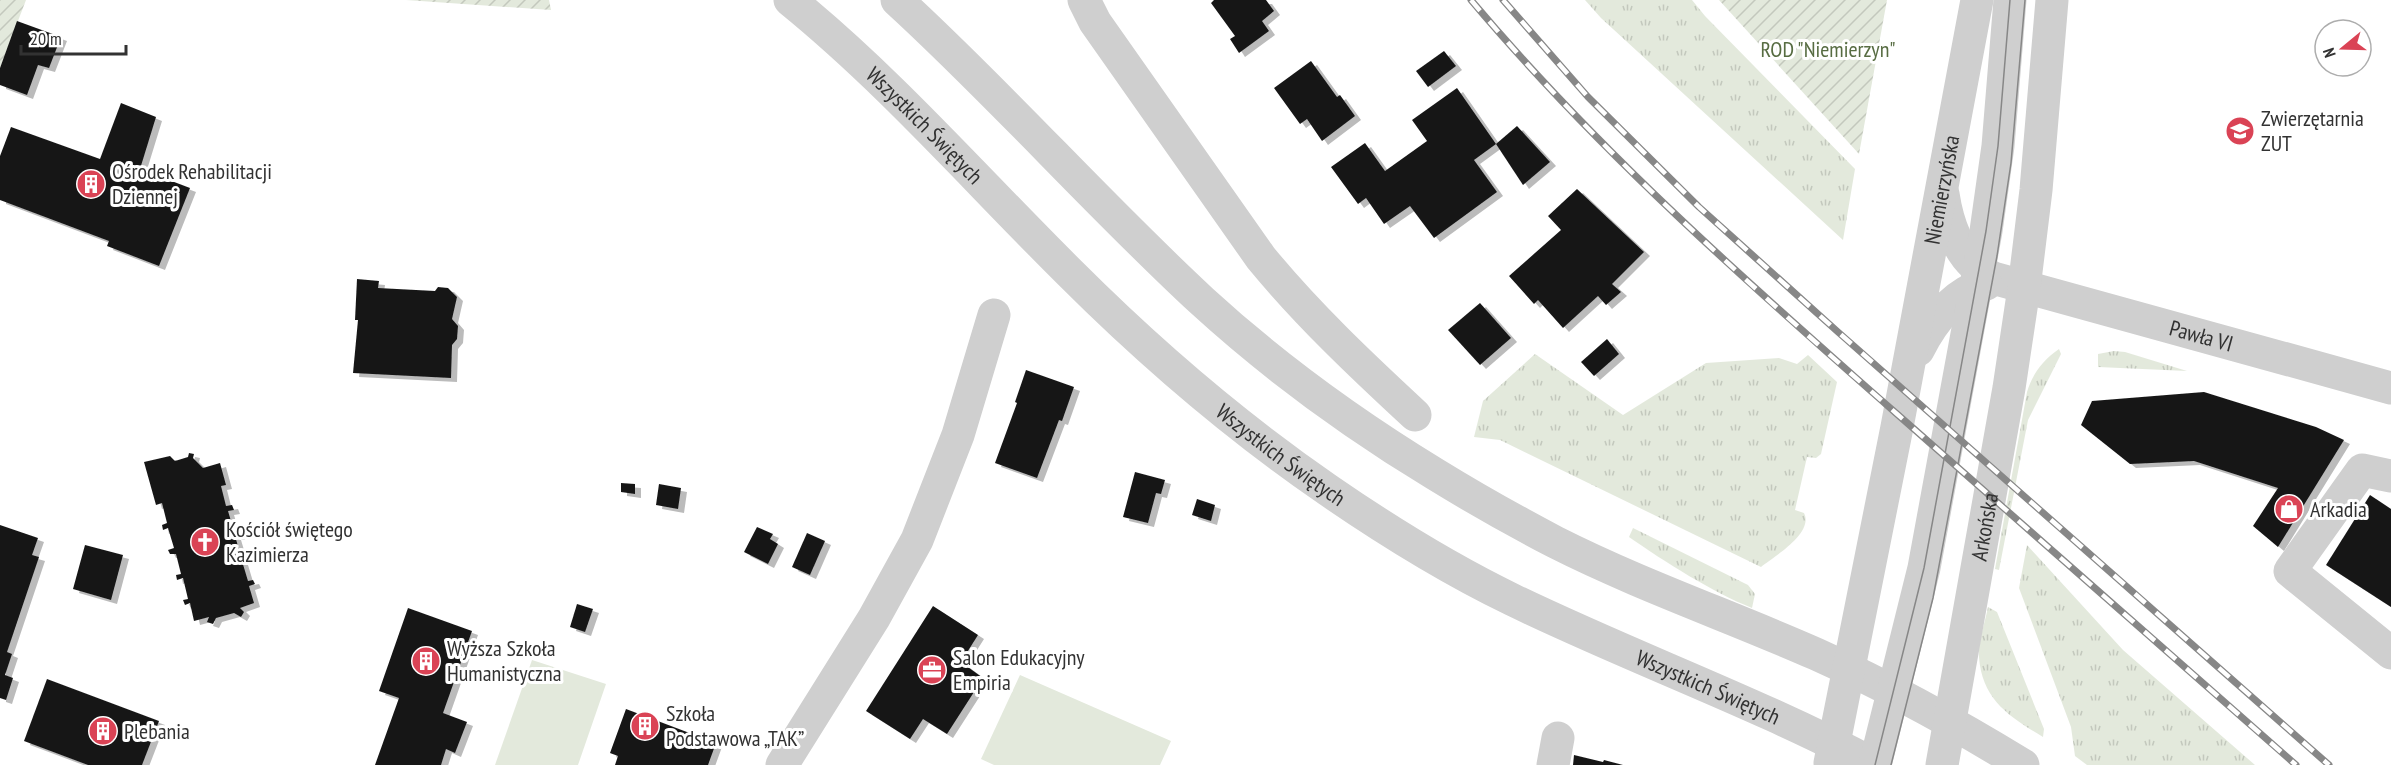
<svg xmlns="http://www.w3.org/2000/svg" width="2391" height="765" font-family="'PT Sans Narrow',sans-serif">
  <defs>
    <pattern id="grass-tufts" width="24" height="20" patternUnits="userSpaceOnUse" patternTransform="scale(1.5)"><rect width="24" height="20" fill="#e3e9dc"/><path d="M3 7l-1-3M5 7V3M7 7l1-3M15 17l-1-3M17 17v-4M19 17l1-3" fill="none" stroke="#c3c8bd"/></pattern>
    <pattern id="garden-furrows" width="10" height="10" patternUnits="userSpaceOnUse" patternTransform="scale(1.5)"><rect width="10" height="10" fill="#e3e9dc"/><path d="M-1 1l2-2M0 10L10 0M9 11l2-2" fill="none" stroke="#c3c8bd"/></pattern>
    <filter id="shadow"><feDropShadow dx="6" dy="4" stdDeviation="0" flood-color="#0004"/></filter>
  </defs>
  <rect width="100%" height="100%" fill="#fff"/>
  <g fill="url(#grass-tufts)">
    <path d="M1585,0H1692L1705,16L1855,169L1843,240L1601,18Z"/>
    <path d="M2059,349L2061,354L2028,420L1999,570L1995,569L2027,392C2033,373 2043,360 2059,349Z"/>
    <path d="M2114,351L2125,352L2187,371L2098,367V354Z"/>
    <path d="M1535,354L1623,415L1706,363L1779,358L1797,364L1808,355L1837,382L1821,454L1816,458L1807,457L1795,510L1804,513C1814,533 1775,556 1761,567L1500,440L1474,437L1483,401Z"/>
    <path d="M1633,528L1748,585L1755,594L1752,608C1712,592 1665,562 1629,537Z"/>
    <path d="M2027,545L2123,650L2255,765H2087L2075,756L2071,727L2019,588Z"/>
    <path d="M1988,607L1997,612L2044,729L2043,737C2010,717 1982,700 1979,657C1978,641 1985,623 1988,607Z"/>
  </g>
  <g fill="url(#garden-furrows)">
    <path d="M0,0H26L0,68Z"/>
    <path d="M406,0H549L551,10Z"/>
    <path d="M1719,0H1887L1859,154Z"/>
  </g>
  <g fill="#e3e9dc">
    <path d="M532,660L606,684L578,765H495Z"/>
    <path d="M1020,675L1171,741L1160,765H994L981,759Z"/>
  </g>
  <g fill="#191919" filter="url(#shadow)">
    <path d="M1214,0H1266L1274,11L1262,21L1269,31L1239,53L1230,39L1235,36L1211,3Z"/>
    <path d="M17,21L61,37L49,68L38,65L27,95L0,85V68Z"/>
    <path d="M1444,51L1456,66L1428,87L1416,71Z"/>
    <path d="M1311,61L1337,97L1340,95L1355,116L1322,141L1307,119L1300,124L1274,88Z"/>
    <path d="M1457,88L1496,144L1474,160L1497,192L1434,238L1410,206L1384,224L1366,198L1358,204L1331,167L1365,143L1385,171L1427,141L1412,120Z"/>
    <path d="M121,103L156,117L140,169L190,188L159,266L107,246L109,241L0,200V156L11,127L100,159Z"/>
    <path d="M1517,126L1550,162L1523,185L1496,144Z"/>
    <path d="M1577,189L1644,252L1612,284L1621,292L1606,305L1598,296L1563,328L1538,300L1534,304L1509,276L1561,230L1548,216Z"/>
    <path d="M357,279L379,281L378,288L435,291L438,287L448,288L457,297L452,319L458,326L457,339L452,345L451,378L353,373L358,320H355Z"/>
    <path d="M1480,303L1511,338L1480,365L1448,330Z"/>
    <path d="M1607,339L1619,354L1594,376L1581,362Z"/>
    <path d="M1026,370L1074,387L1062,421L1059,420L1037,478L995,463L1017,403L1015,402Z"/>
    <path d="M2204,392L2316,427L2344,440L2278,547L2253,526L2278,488L2194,461L2130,464L2081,425L2092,401Z"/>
    <path d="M189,453L194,454L193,458L203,468L220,463L226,485L221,486L226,506L232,505L234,510L228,511L234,531L239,530L240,535L235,536L241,556L246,555L247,560L242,561L248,581L253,580L255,584L249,586L254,603L240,608L244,612L241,617L234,613L216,618L213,624L207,622L209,617L194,621L190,603L185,605L183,600L188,599L183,578L177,580L176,575L181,574L176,554H170L168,550L174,548L168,528L163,530L162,525L167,523L162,503L156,505L144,462L170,456L175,461L188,457Z"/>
    <path d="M1135,472L1165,480L1161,494L1156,493L1148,523L1123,517Z"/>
    <path d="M621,483L635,484V494L621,492Z"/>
    <path d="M659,484L681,488L678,509L656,505Z"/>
    <path d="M2370,495L2391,509V607L2326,565Z"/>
    <path d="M1197,499L1215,505L1211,521L1192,515Z"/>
    <path d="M0,525L38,538L32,555L39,557L7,652L12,654L5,675L13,678L6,700L0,698Z"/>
    <path d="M757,527L773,534L770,539L778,544L768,564L744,552Z"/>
    <path d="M807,533L825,541L810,575L792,567Z"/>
    <path d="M85,545L123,555L111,600L73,589Z"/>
    <path d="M577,604L593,609L585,632L570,627Z"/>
    <path d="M933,606L978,635L961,662L983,678L947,734L923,719L910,739L866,711Z"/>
    <path d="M408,608L472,631L443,713L467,722L455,753L446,749L441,765H375L399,698L379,691Z"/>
    <path d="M47,679L159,721L142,765H88L24,741Z"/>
    <path d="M626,709L716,743L708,765H615L618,756L610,753Z"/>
    <path d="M1574,755L1603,762L1604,760L1623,765H1573Z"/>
  </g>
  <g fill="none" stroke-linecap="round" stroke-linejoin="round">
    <g stroke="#cfcfcf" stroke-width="33">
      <path id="s1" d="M790,0C891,82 977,181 1070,273C1149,352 1235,426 1328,490C1386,530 1449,569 1513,600C1633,658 1758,703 1875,765"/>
      <path d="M897,0C1002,96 1097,204 1202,301C1273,366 1353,424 1435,474C1474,498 1515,521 1555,542C1640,585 1730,616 1816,654C1887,686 1956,724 2023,765"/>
      <path d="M1084,0L1095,22L1261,258C1308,315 1361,365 1415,415"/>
      <path id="s2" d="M1943,194C1948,227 1961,263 1993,278L2391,388"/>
      <path d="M1918,350C1932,322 1954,293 1986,284"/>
      <path d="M2391,476L2362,470L2290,571L2391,653"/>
      <path id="s3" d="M1830,763L1897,427L1977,0"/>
      <path d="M782,765L874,618L917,540L958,435L994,315"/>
      <path d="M1553,765L1558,738"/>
      <path d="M1875,765L1924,568L1986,231L1998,146L2010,0"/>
      <path id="s4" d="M1942,765L2009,388L2024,288L2036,190L2052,0"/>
    </g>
    <g stroke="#878787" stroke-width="1.5">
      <path d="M1875,765L1924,568L1986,231L1998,146L2010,0"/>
      <path d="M1891,765L1933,598L1997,256L2011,163L2025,0"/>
    </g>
    <g stroke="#878787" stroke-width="7">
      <g id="rail">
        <path d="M1471,0C1599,152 1748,283 1897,414C2030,531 2163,648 2296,765"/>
        <path d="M1503,0L1588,97L1699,207L1838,332L2329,765"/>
      </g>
    </g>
    <use href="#rail" stroke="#fff" stroke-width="4.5" stroke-dasharray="14" stroke-linecap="butt"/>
  </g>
  <defs>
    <g id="university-disc" transform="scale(1.5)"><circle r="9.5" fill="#da4355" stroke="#fff"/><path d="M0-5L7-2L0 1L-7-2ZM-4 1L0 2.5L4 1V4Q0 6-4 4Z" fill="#fff"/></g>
    <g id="building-disc" transform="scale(1.5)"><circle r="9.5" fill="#da4355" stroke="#fff"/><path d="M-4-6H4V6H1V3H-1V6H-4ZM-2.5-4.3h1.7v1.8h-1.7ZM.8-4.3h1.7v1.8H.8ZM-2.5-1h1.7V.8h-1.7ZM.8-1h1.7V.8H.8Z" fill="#fff"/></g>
    <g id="shop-disc" transform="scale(1.5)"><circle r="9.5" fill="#da4355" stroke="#fff"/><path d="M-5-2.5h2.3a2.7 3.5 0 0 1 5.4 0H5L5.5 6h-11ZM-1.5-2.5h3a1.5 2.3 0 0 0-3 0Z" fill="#fff"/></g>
    <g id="church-disc" transform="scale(1.5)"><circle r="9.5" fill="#da4355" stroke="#fff"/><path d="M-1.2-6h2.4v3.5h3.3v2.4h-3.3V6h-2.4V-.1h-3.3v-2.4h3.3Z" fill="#fff"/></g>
    <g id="office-disc" transform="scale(1.5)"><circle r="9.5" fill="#da4355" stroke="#fff"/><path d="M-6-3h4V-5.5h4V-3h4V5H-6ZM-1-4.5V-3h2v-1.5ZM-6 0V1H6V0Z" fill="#fff"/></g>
  </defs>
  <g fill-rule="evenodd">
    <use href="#university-disc" x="2240" y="131"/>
    <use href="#building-disc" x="91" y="184"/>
    <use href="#shop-disc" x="2289" y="509"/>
    <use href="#church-disc" x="205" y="542"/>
    <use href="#building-disc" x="426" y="661"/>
    <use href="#office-disc" x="932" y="670"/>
    <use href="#building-disc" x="645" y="726"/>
    <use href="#building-disc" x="103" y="731"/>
  </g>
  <g text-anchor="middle" stroke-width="6" stroke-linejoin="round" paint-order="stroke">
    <g font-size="22" fill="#576c42" stroke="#fff">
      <text x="1828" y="57">ROD "Niemierzyn"</text>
    </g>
    <g font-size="22" fill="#323232" stroke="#fff" text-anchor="start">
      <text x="2261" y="126">Zwierzętarnia<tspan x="2261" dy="25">ZUT</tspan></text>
      <text x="112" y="179">Ośrodek Rehabilitacji<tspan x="112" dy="25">Dziennej</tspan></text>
      <text x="2310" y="517">Arkadia</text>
      <text x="226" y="537">Kościół świętego<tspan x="226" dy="25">Kazimierza</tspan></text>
      <text x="447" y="656">Wyższa Szkoła<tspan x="447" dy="25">Humanistyczna</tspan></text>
      <text x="953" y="665">Salon Edukacyjny<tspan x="953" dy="25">Empiria</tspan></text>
      <text x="666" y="721">Szkoła<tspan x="666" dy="25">Podstawowa „TAK”</tspan></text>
      <text x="124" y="739">Plebania</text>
    </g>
    <g font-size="22" fill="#323232" stroke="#fff">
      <text dy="8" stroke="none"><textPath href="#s1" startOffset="184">Wszystkich Świętych</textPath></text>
      <text dy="8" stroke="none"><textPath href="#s3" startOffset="584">Niemierzyńska</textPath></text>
      <text dy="8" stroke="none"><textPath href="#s2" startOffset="318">Pawła VI</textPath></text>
      <text dy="8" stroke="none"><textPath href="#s1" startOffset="670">Wszystkich Świętych</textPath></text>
      <text dy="8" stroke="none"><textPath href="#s4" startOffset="242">Arkońska</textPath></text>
      <text dy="8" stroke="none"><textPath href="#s1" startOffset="1158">Wszystkich Świętych</textPath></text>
    </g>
  </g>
  <g transform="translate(2343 48) rotate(251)"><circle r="28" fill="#ffffff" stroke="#adadad" stroke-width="1.5"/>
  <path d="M0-4.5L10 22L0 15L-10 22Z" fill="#da4355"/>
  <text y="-9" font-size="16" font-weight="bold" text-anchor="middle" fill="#323232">N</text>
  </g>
  <path d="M21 45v9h105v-9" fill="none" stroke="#323232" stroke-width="3"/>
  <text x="30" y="45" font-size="18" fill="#323232" stroke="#ffffff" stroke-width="4.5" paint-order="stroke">20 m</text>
</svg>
